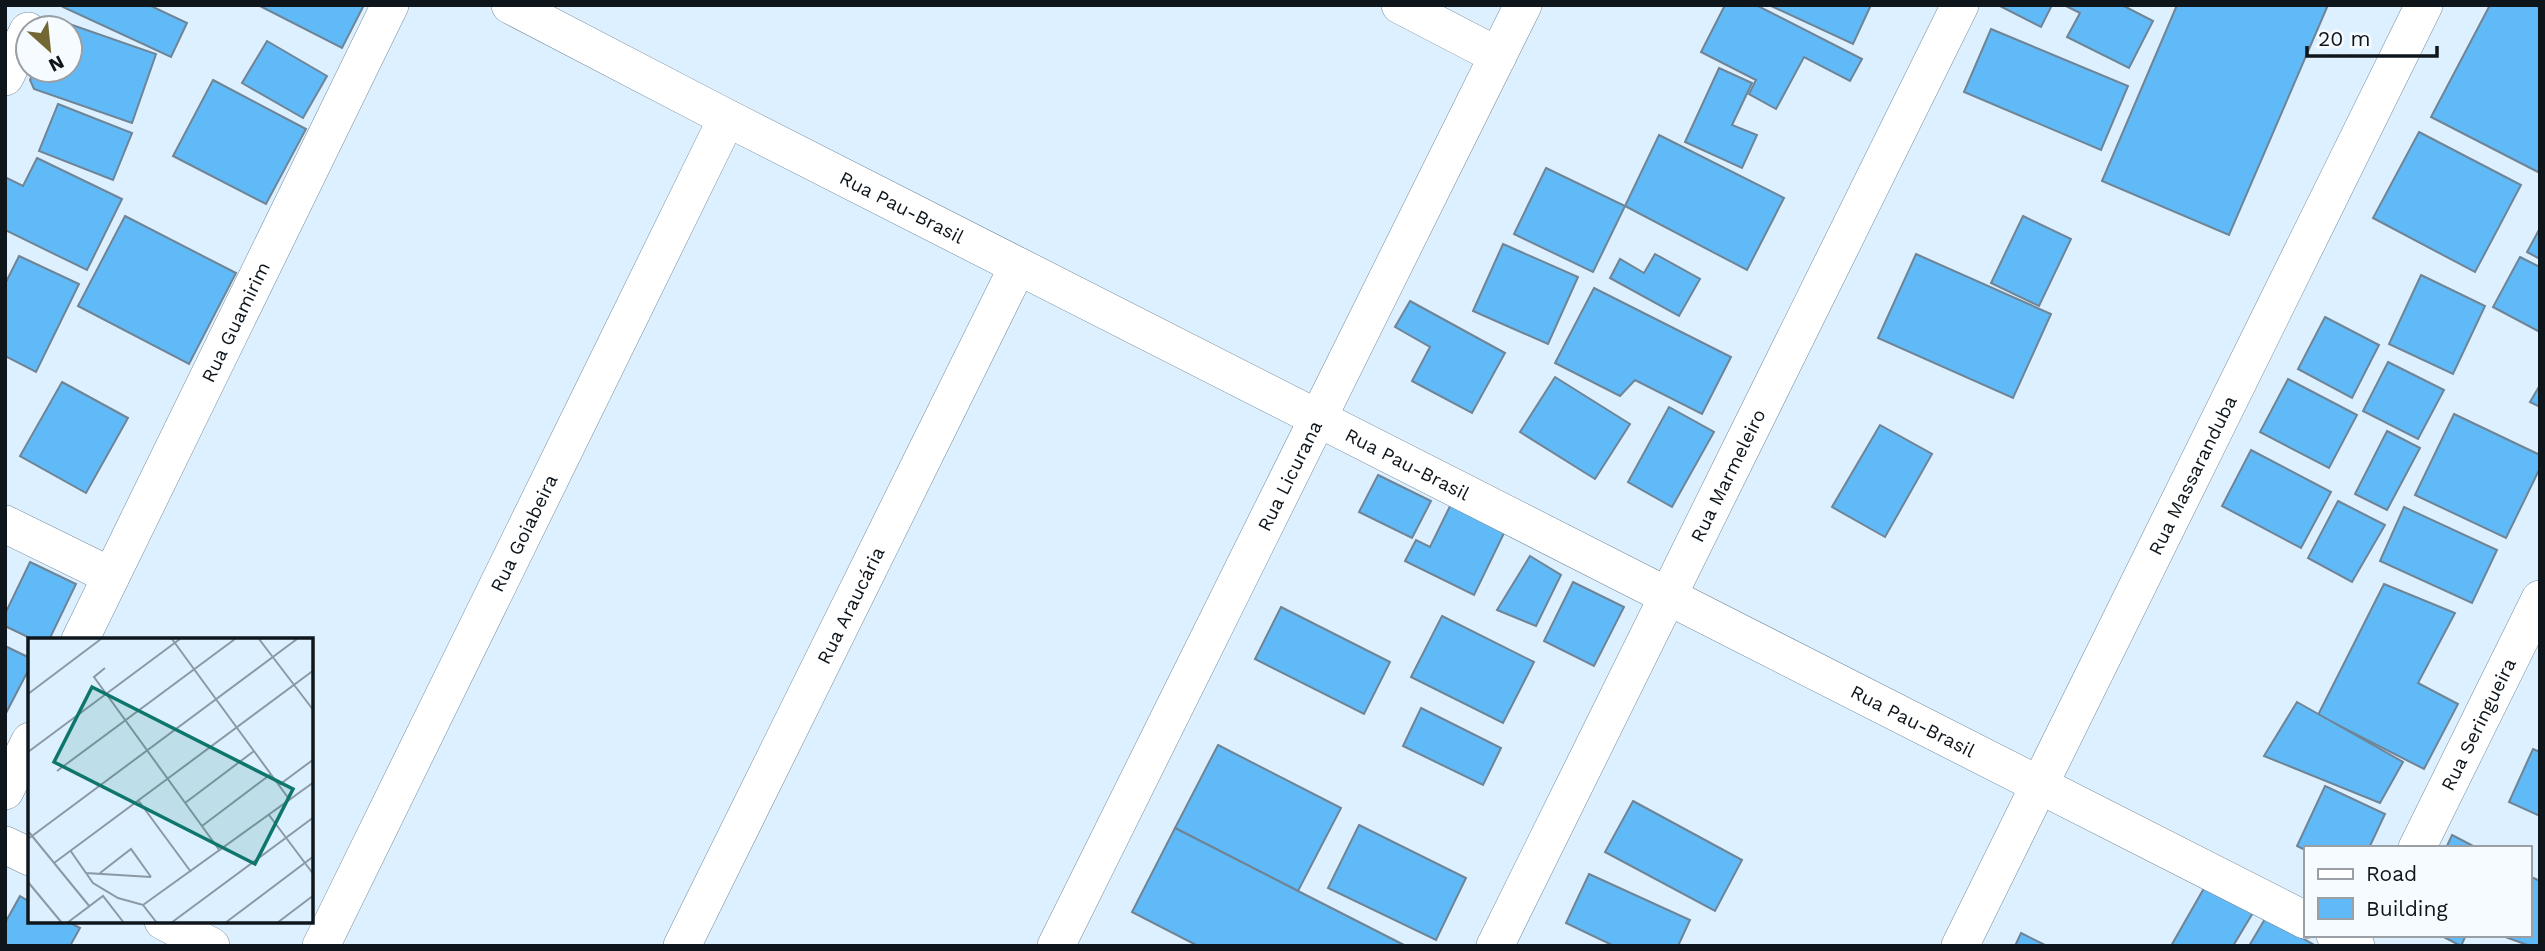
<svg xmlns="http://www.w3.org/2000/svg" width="2545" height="951" font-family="'Work Sans',sans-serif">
  <rect width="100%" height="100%" fill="#ddf0ff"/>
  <g fill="#61baf8" stroke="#6f8495" stroke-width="2">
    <path d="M64,5H149L187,23L171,57L63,7Z"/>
    <path d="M258,5H364L342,48Z"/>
    <path d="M1725,5H1756L1862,59L1850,81L1804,57L1776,109L1749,94L1756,80L1701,52Z"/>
    <path d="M1769,5H1871L1853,44Z"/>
    <path d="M1998,5H2052L2041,27Z"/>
    <path d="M2064,5H2122L2153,21L2129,68L2067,37L2080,13Z"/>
    <path d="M2177,5H2328L2229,235L2102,181Z"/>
    <path d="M2490,5H2535L2540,8V173L2431,117Z"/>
    <path d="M52,18L156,54L132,123L34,89L30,80L34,70H70V28H49Z"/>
    <path d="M1991,29L2128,86L2101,150L1964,92Z"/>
    <path d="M267,41L327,76L303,118L242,83Z"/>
    <path d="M1719,68L1752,83L1732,125L1757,135L1742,168L1685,142Z"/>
    <path d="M213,80L306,129L266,204L173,156Z"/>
    <path d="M58,104L132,133L113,180L39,151Z"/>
    <path d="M2419,132L2521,185L2475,272L2373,218Z"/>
    <path d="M1659,135L1784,198L1747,270L1625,206Z"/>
    <path d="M37,158L122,199L87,270L5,230V177L23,186Z"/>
    <path d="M1546,168L1625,206L1593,272L1514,234Z"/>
    <path d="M125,216L236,273L189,364L78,306Z"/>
    <path d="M2023,216L2071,239L2039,306L1991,283Z"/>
    <path d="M2540,228V259L2527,252Z"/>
    <path d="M1503,244L1578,277L1548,344L1473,311Z"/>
    <path d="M1655,254L1700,279L1679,316L1610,278L1620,259L1644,273Z"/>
    <path d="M1916,254L2051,314L2013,398L1878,338Z"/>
    <path d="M19,256L79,284L36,372L5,356V284Z"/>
    <path d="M2520,257L2540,267V332L2493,307Z"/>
    <path d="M2421,275L2485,306L2453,374L2389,344Z"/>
    <path d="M1594,288L1731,357L1702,414L1635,380L1620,396L1555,363Z"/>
    <path d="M1410,301L1505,353L1472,413L1412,381L1430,347L1395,327Z"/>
    <path d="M2325,317L2379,345L2352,398L2298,369Z"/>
    <path d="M2388,362L2444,390L2418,439L2363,411Z"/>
    <path d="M1555,377L1630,424L1595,479L1520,432Z"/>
    <path d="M2288,379L2357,415L2329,468L2260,432Z"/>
    <path d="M62,382L128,418L86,493L20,456Z"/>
    <path d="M2540,385V407L2530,402Z"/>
    <path d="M1669,407L1714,432L1672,507L1628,482Z"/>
    <path d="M2454,414L2540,455V468L2506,538L2415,495Z"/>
    <path d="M1880,425L1932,454L1885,537L1832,507Z"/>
    <path d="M2387,431L2420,448L2387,510L2355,494Z"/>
    <path d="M2251,450L2331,492L2301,548L2222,506Z"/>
    <path d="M1378,475L1431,501L1412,538L1359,512Z"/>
    <path d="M1453,500L1507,527L1474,595L1405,561L1416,540L1430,547Z"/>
    <path d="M2338,501L2385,525L2352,582L2308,558Z"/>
    <path d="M2404,507L2497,550L2472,603L2380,561Z"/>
    <path d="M1530,556L1561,575L1536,626L1497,610Z"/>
    <path d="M30,562L76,584L49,640H34L5,626V614Z"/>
    <path d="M1573,582L1624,607L1594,666L1544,641Z"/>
    <path d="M2384,584L2455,613L2418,683L2458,704L2424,769L2318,715Z"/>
    <path d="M1281,607L1390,662L1364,714L1255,659Z"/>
    <path d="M1442,616L1534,662L1503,723L1411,677Z"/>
    <path d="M5,646L30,658V667L5,715Z"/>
    <path d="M2297,702L2403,762L2380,803L2264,756Z"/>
    <path d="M1421,708L1501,748L1483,785L1403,746Z"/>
    <path d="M1218,745L1341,808L1298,891L1175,828Z"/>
    <path d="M2533,749L2540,752V816L2509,802Z"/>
    <path d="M2325,786L2385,814L2369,848H2305V850L2297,846Z"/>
    <path d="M1633,801L1742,860L1715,911L1605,852Z"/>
    <path d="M1359,825L1466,878L1436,940L1328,888Z"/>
    <path d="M1175,828L1298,891L1406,946H1198L1132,912Z"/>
    <path d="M2452,835L2477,848H2446Z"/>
    <path d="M1589,874L1690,920L1678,946H1614L1566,923Z"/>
    <path d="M2529,876L2540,881V946H2530L2500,935H2529Z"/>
    <path d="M2207,883L2254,911L2233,946H2171Z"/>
    <path d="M20,896L30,902V921H67L80,928L70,946H5V923Z"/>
    <path d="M2266,917L2316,946H2249Z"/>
    <path d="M2021,933L2047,946H2015Z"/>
    <path d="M2440,935H2466L2461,946Z"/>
  </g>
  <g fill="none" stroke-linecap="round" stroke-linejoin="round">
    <g stroke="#778d9d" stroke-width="38">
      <g id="minor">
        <path id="s1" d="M510,5L727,118L2305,920"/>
        <path d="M1400,5L1498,56"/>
        <path d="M5,77L28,31"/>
        <path d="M5,524L111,576"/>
        <path id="s2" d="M80,640L390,5"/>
        <path d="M5,791L30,741"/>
        <path d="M5,845L30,857"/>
        <path id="s3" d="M2417,848L2540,599"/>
        <path d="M163,921L211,946"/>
        <path d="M2335,935L2356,946"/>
        <path id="s4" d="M321,946L727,118"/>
        <path id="s5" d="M682,946L1018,266"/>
        <path id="s6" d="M1056,946L1523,5"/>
        <path id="s7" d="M1495,946L1960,5"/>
        <path id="s8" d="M1960,946L2424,5"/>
      </g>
    </g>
    <use href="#minor" stroke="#fff" stroke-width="37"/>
  </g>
  <g text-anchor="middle" stroke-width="7" stroke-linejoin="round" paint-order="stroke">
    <g font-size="19" fill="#0e161c" stroke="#f6fbff">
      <text dy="7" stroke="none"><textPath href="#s1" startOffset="441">Rua Pau-Brasil</textPath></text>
      <text dy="7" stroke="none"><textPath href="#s2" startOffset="354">Rua Guamirim</textPath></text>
      <text dy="7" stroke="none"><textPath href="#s1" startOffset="1008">Rua Pau-Brasil</textPath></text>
      <text dy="7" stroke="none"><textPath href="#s6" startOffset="525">Rua Licurana</textPath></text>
      <text dy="7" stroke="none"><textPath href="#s7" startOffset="525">Rua Marmeleiro</textPath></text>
      <text dy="7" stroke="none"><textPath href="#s8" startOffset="525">Rua Massaranduba</textPath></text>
      <text dy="7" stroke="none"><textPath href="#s4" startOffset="460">Rua Goiabeira</textPath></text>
      <text dy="7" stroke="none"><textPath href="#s5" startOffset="380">Rua Araucária</textPath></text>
      <text dy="7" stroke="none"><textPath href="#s1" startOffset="1575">Rua Pau-Brasil</textPath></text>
      <text dy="7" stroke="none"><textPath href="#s3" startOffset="138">Rua Seringueira</textPath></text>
    </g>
  </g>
  <g transform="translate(28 638)">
    <rect width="285" height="285" fill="#ddf0ff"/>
    <path fill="none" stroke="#8a99a4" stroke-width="2" d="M144,1L261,161M231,1L286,73M77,30L66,39L192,213M0,56L73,1M0,114L152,1M29,133L207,1M251,147L286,121M110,162L163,234M157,165L226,113M241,177L286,237M174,188L243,136M0,193L62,269M0,201L269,1M42,212L58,235L123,239M26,225L286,32M58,235L65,245L90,260L115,267L286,144M72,235L103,211L123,239M0,244L34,285M115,267L129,285M39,285L75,258L96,285M143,285L286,179M197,285L286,218M249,285L286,257"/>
    <path fill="#0f766e" fill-opacity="0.15" stroke="#0f766e" stroke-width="3.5" d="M64,49L265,151L227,226L26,124Z"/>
    <rect width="285" height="285" fill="none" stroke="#0e161c" stroke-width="3.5"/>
  </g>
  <rect width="2545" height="951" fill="none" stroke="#0e161c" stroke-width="14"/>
  <rect x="2304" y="846" width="228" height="91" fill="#f6fbff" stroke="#999fa4" stroke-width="2"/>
  <rect x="2318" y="869" width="35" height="10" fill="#ffffff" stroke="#999fa4" stroke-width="2"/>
  <text x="2366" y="881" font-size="21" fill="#0e161c">Road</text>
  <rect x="2318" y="898" width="35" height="21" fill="#61baf8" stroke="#999fa4" stroke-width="2"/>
  <text x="2366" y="916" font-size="21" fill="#0e161c">Building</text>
  <g transform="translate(49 49) rotate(153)"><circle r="33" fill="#f6fbff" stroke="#999fa4" stroke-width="2"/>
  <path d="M0-5L12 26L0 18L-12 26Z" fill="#736734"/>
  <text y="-10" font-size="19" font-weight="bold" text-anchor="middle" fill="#0e161c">N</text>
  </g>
  <path d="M2307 46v10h130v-10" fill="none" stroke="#0e161c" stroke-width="3.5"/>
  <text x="2318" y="46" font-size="21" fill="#0e161c" stroke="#f6fbff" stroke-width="5" paint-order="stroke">20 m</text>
</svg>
